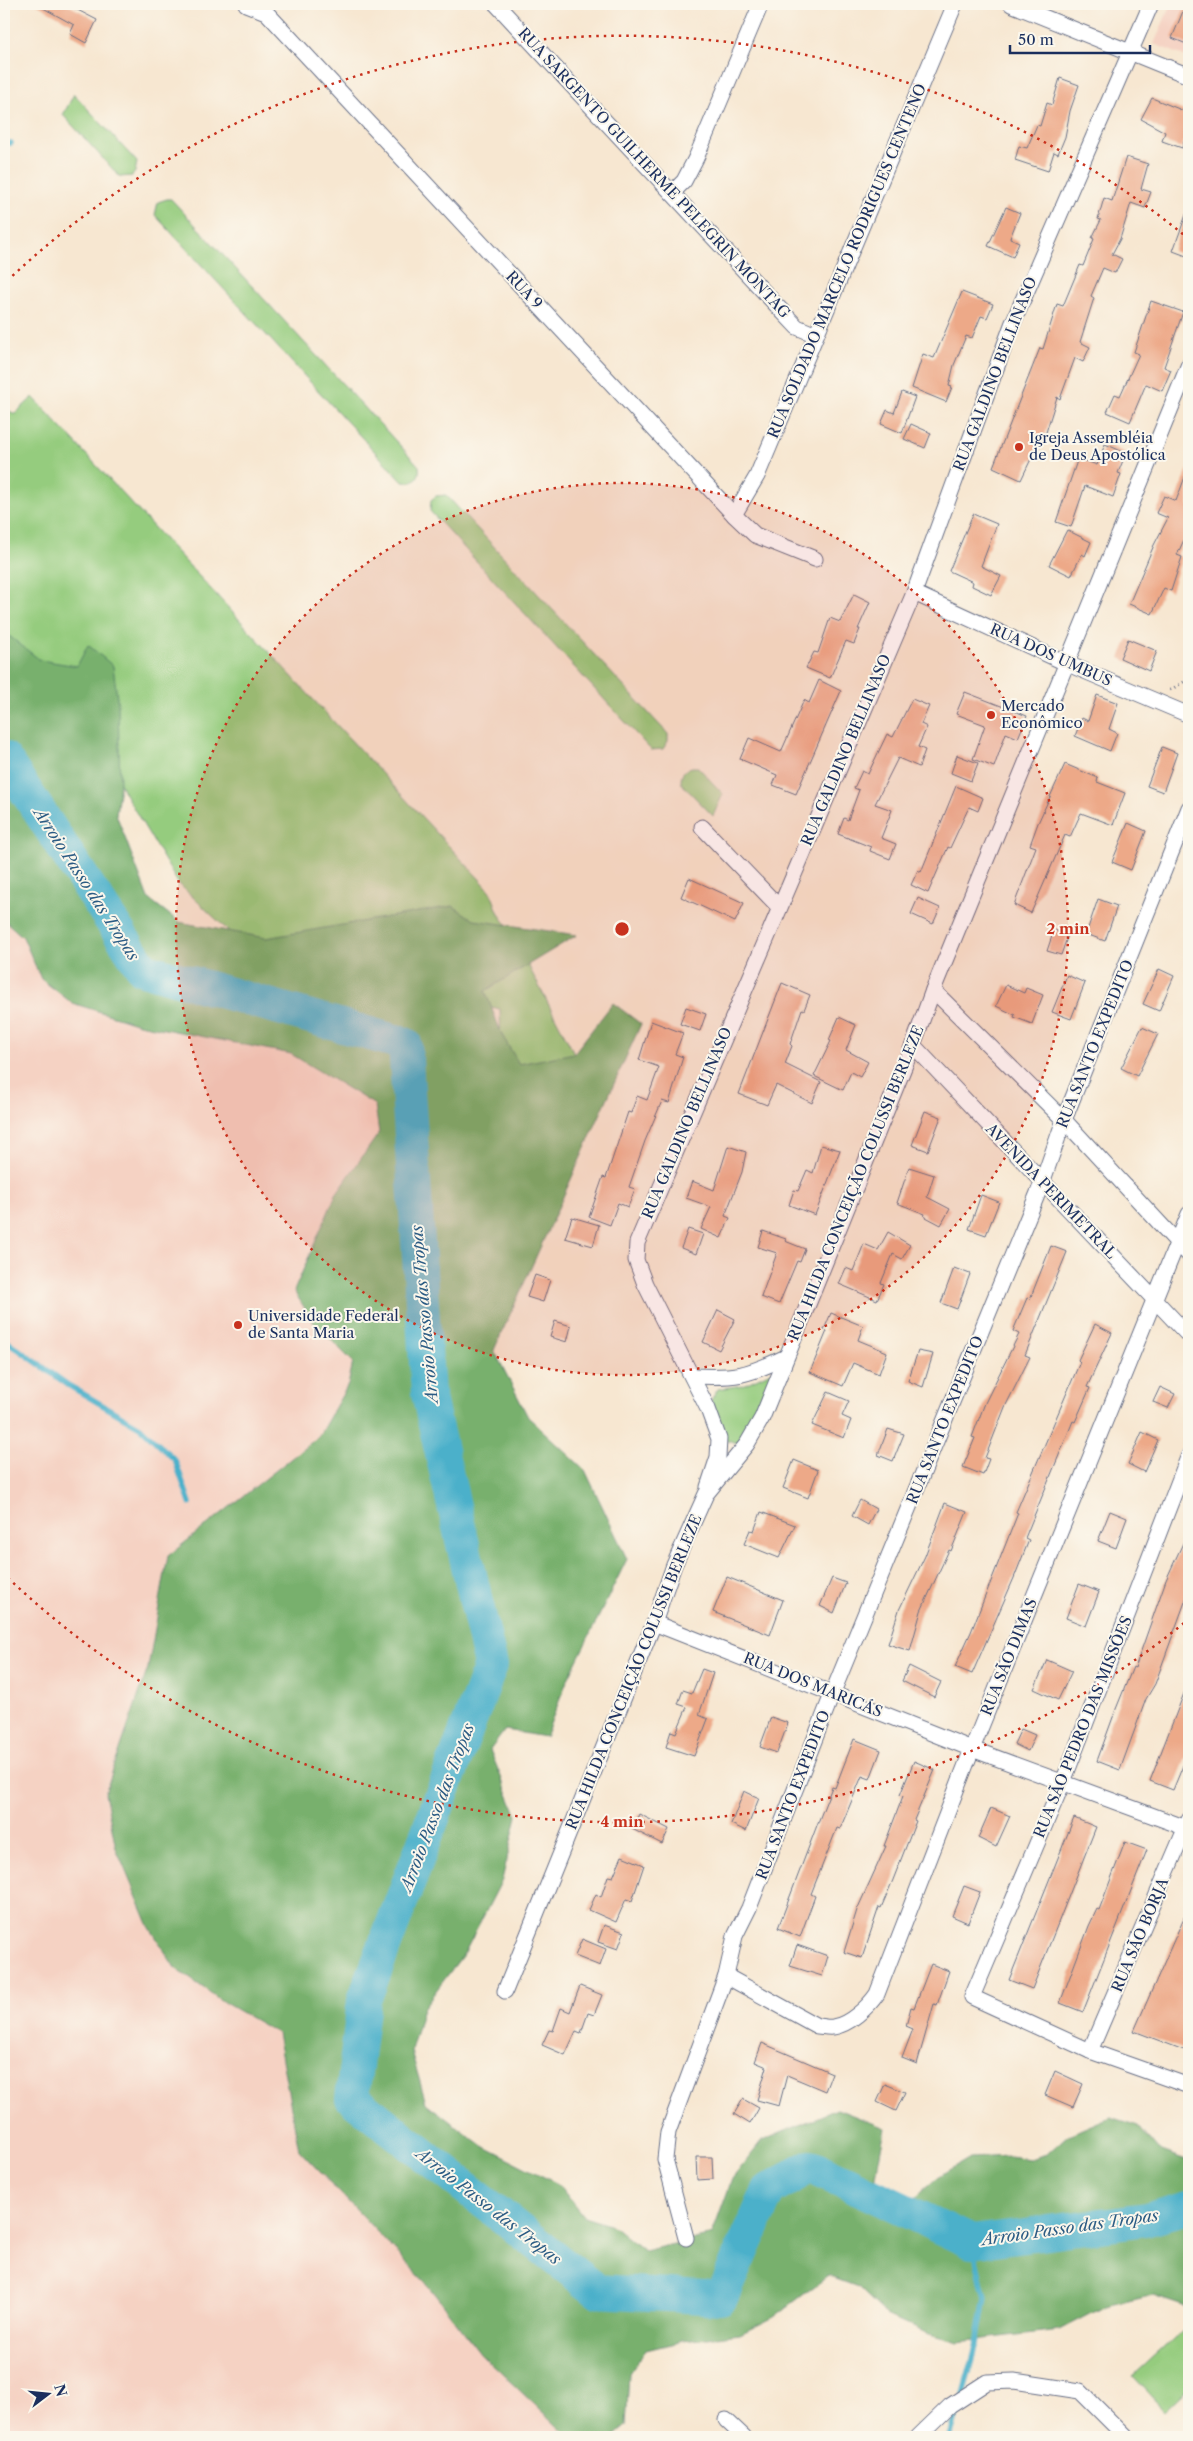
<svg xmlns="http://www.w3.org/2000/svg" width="1193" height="2441" font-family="'Libre Caslon Text',serif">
  <rect width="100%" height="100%" fill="#fbf7ec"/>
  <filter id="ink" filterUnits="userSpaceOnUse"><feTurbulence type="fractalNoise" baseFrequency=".02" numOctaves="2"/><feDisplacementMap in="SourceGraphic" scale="10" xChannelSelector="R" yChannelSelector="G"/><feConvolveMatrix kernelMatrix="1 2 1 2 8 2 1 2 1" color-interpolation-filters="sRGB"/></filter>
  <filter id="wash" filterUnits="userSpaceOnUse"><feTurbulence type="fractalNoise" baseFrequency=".0096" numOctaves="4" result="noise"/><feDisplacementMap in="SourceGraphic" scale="20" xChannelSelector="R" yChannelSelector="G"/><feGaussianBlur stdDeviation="1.12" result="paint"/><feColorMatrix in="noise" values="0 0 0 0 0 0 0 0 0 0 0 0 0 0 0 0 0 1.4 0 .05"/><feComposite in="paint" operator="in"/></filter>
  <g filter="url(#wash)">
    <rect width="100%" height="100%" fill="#f7e7d1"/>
    <g fill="#f5d2c3">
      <path d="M1171,4H1189V58L1154,44Z"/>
      <path d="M4,697L144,934L417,1023L333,2153L615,2437H4Z"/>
    </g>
    <g fill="#95cc7e" stroke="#587e6e">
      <path d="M74,94L137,162L135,172L132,176L120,177L63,115Z"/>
      <path d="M167,199H171L419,466C421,477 414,484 403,482L155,215L158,202Z"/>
      <path d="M33,397L486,886C496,898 495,913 506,923L596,1095L502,1099L500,1009L444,996L238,940L178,883L124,792L76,689L4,640V408L15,414Z"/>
      <path d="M446,495L668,734V741L663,749L651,750L430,511L431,500L436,496Z"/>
      <path d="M692,767H698L723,794L713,816L681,783C681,774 683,770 692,767Z"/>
      <path d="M773,1371L754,1420L737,1443L724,1439L711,1400L718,1389L743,1385Z"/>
      <path d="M1185,2328L1189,2332V2387L1165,2410L1133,2376Z"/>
    </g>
    <path fill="#78b06d" stroke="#4a7066" d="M4,632L40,660L77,666L88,645L113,666L118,705L120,785L116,814L148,898L179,922L266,938L453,906L474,920L577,935L485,991L502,1035L519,1064L574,1053L613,1003L641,1024L494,1350L528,1417L585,1470L627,1559L567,1681L545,1737L505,1730L490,1750L517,1816L502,1880L465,1952L423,2008L411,2051L426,2103L481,2145L558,2184L584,2217L615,2227L644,2251L712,2235L732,2179L762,2141L837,2109L885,2128L873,2192L912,2200L938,2177L970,2158L1010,2156L1029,2159L1047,2154L1068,2135L1110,2117L1138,2126L1158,2150L1189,2161V2307L1153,2295L1106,2306L1060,2330L958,2342L926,2333L887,2315L858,2287L828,2276L774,2317L740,2334L683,2341L646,2350L629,2374L626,2426L613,2437H569L481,2354L426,2283L299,2150L277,2033L225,2003L175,1968L149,1926L116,1848L105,1793L148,1668L168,1556L318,1437L348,1385L353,1362L314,1323L294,1291L336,1194L379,1133L375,1105L291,1054L139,1024L72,1003L41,979L23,937L4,920Z"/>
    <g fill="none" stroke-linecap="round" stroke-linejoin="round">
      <g stroke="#4bb0ca" stroke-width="5.5">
        <path d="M4,144L11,143"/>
        <path d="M4,1339L68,1385L140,1427L175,1460L190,1503"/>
        <path d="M963,2394L977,2344L985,2298L972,2242"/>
        <path d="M950,2437L960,2403"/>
      </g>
      <path stroke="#4bb0ca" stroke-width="34" d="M4,758L143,969L405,1044L428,1394L491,1665L364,2000L352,2098L597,2291L721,2298L769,2190L811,2166L972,2242L1146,2219L1189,2207"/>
    </g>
    <g id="blocks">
      <g fill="#eda988">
        <path d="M36,4H66L97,20L86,43L70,34L74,25Z"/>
        <path d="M1186,4H1189V45L1172,38Z"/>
        <path d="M1060,78L1079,85L1070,111L1065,137L1058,154L1054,152L1048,171L1015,160L1019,146L1027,148L1037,125L1040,126L1047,103L1052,105Z"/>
        <path d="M1152,98L1189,113V127L1182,148L1162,141L1165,132L1141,119Z"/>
        <path d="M1126,157L1148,164L1141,189L1151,192L1145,208L1131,203L1120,239L1112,254L1122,259L1115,273L1103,268L1091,296L1094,298L1080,342L1090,347L1083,362L1075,358L1060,399L1057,397L1043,442H1041L1033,460L1031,459L1021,480L993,467L1040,348L1043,349L1057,304L1063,306L1080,265L1083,266L1094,239L1092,238L1101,220L1098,219L1104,198L1112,201Z"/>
        <path d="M1006,207L1020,213L1010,238L1019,242L1013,257L988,246Z"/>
        <path d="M1187,212L1189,213V257L1173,251Z"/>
        <path d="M962,292L993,304L987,318L981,316L972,338L966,336L954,365L949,386L952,387L946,402L912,388L923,354L934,358Z"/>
        <path d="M1151,301L1183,312L1164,367L1171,370L1162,391L1146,384L1130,422L1107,412L1115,394L1120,396L1139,354L1134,352Z"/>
        <path d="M902,392L915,397L902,433L881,424L887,410L894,413Z"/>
        <path d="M911,424L931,433L925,448L904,439Z"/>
        <path d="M1105,444L1126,453L1118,473L1121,474L1113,497L1085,486L1071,527L1056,522L1078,458L1097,465Z"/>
        <path d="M1188,469L1189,529L1177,555L1182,557L1171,591L1164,588L1152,614L1129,604L1154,545L1168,518L1156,513L1164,496L1176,501Z"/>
        <path d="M973,514L997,524L981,566L1001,576L991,595L972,586L973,582L949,571Z"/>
        <path d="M1067,530L1091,542L1085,556L1082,554L1071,576L1049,565Z"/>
        <path d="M854,594L870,602L858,629H860L854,644L846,641L830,678L806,668L814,652L818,653L830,618L840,622Z"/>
        <path d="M1128,639L1157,651L1149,671L1120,658Z"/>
        <path d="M819,680L841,691L796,794L773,785L777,775L740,759L749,738L781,752L804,700L809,703Z"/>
        <path d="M965,692L1027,716L1018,738L1006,733L994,767L973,759L985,725L956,714Z"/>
        <path d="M1097,695L1118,703L1109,729L1117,733L1110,751L1075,736L1082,718L1088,721Z"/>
        <path d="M912,699L929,706L921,724L927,727L918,747L925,750L919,767L898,758L875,804L892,810L881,838L896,844L890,859L870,851L871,847L838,834L844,818L848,820L859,790L854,788L862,771L868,774L887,734L893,737Z"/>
        <path d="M1162,747L1177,753L1163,792L1147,786Z"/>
        <path d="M957,755L978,763L971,781L951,773Z"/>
        <path d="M1065,764L1098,778L1097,782L1125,793L1113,825L1081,813L1070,837L1065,835L1031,913L1014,905L1036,847L1030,845L1038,823Z"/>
        <path d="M956,786L983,798L978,811L969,807L950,848L948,847L928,893L911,885L918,870L921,872Z"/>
        <path d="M1128,823L1146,831L1131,870L1112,862Z"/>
        <path d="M689,878L744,903L735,922L681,897Z"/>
        <path d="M918,898L940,908L933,924L911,914Z"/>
        <path d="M1098,899L1117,906L1105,941L1086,934Z"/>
        <path d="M1054,930L1068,935L1061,955L1047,951Z"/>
        <path d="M1159,969L1174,976L1159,1011L1143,1004Z"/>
        <path d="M1067,975L1085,983L1071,1019L1052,1012Z"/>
        <path d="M782,983L810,995L804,1010L802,1009L790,1044L792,1046L785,1064L821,1082L812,1103L776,1085L767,1105L739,1094Z"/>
        <path d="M1006,985L1024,993L1026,988L1043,995L1032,1024L1014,1017L1015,1015L996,1006Z"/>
        <path d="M686,1007L706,1014L700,1031L680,1024Z"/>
        <path d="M839,1017L856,1025L846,1050L868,1062L860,1077L851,1072L843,1090L814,1076L831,1041L829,1040Z"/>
        <path d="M651,1021L683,1033L675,1054L683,1057L669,1103L662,1101L645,1141L629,1187L635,1189L628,1207L618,1203L610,1225L589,1217L603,1177L606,1178L628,1112L631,1113L637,1096L647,1100L659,1067L639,1060Z"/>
        <path d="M1142,1027L1158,1034L1137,1076L1121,1068Z"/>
        <path d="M925,1111L941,1117L928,1151L912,1145Z"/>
        <path d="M821,1145L840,1150L815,1215L789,1205L794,1190L798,1191L807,1170L813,1173Z"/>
        <path d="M728,1146L746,1152L742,1172L725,1216L730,1218L721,1238L701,1229L711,1207L686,1198L692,1181L714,1190Z"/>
        <path d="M909,1167L934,1175L927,1197L950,1209L941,1225L924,1216L925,1214L897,1203Z"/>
        <path d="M981,1195L999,1202L986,1235L969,1229Z"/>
        <path d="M572,1217L599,1225L593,1246L565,1238Z"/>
        <path d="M688,1229L703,1234L696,1254L681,1248Z"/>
        <path d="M763,1231L786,1239L785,1241L805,1249L800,1262L797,1261L779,1304L761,1297L777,1253L758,1247Z"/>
        <path d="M888,1232L910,1245L902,1259L893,1254L881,1283L884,1284L877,1300L839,1284L846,1268L853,1271L864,1244L878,1250Z"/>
        <path d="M1051,1246L1067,1252L1025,1355L1030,1357L1005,1407L985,1458L989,1459L983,1475L963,1467L975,1438L972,1437L985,1403L1019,1334L1013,1331L1027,1298L1030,1299Z"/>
        <path d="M954,1268L970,1274L957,1309L941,1303Z"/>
        <path d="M535,1275L550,1280L543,1302L527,1297Z"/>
        <path d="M718,1310L735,1319L719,1350L703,1342Z"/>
        <path d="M831,1313L863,1326L858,1340L887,1352L879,1374L853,1363L843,1386L810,1372L827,1331L824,1330Z"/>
        <path d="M555,1321L571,1326L567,1342L550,1337Z"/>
        <path d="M1095,1324L1112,1333L1087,1387L1090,1388L1075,1422L1073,1421L1025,1538L1029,1540L1014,1578L972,1674L955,1667L971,1632L1018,1513L1016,1512L1080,1362L1078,1360Z"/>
        <path d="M918,1351L933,1354L923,1387L908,1381Z"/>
        <path d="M1160,1387L1175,1394L1168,1408L1153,1402Z"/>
        <path d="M828,1392L849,1401L842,1416L851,1420L844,1438L812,1425Z"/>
        <path d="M888,1429L904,1434L893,1461L878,1455Z"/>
        <path d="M1142,1432L1158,1440L1144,1472L1128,1464Z"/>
        <path d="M794,1460L818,1470L808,1498L783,1488Z"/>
        <path d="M860,1500L876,1509L868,1525L852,1516Z"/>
        <path d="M945,1503L967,1512L951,1551L949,1550L921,1611L910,1651L888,1644L899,1610L925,1556Z"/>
        <path d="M1110,1511L1127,1518L1116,1548L1098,1541Z"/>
        <path d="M761,1512L795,1525L779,1558L744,1544L750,1530L754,1531Z"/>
        <path d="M1189,1530V1591L1155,1684L1146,1699L1120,1770L1097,1761L1116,1709L1133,1667L1135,1668L1166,1580Z"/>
        <path d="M727,1577L783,1600L770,1635L713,1612Z"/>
        <path d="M832,1578L846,1583L834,1613L820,1606Z"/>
        <path d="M1079,1584L1099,1592L1086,1626L1066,1618Z"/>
        <path d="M1047,1660L1072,1671L1058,1700L1034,1689Z"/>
        <path d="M909,1666L941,1682L934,1697L902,1681Z"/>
        <path d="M702,1669L713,1673L699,1715L708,1719L694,1756L666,1747L671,1731L676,1733L687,1707L678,1704L683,1690L692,1693Z"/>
        <path d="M1188,1683L1189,1751L1173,1790L1150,1781Z"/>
        <path d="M771,1717L788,1723L777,1753L760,1747Z"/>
        <path d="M1021,1729L1035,1735L1028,1751L1014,1744Z"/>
        <path d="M854,1739L881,1750L870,1779L862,1776L840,1829L837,1828L811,1894L815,1896L800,1937L778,1928L819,1820L832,1787L835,1788Z"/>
        <path d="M914,1761L935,1770L914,1820L916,1821L893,1880L881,1908L879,1907L862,1958L844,1952L857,1910L886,1846H884L903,1796L900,1795Z"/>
        <path d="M744,1791L759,1798L746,1831L731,1824Z"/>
        <path d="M991,1808L1010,1816L996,1847L978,1838Z"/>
        <path d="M639,1814L669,1829L662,1844L632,1829Z"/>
        <path d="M1074,1818L1096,1827L1032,1989L1009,1980Z"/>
        <path d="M1125,1842L1147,1850L1083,2012L1060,2003L1089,1926L1097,1909L1099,1910Z"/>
        <path d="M622,1856L644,1865L632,1901L626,1899L616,1922L589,1910L596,1894L601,1897L608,1876L613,1877Z"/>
        <path d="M964,1886L980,1892L968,1923L952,1916Z"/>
        <path d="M1189,1906V2052L1134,2031Z"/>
        <path d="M604,1925L624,1932L618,1949L598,1942Z"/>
        <path d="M582,1939L606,1949L600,1966L575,1956Z"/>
        <path d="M797,1945L828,1956L822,1976L790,1966Z"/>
        <path d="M931,1964L949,1971L937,2005L934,2004L917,2064L902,2058L913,2029L906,2026L911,2007L914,2008Z"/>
        <path d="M580,1986L602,1995L594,2015L588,2013L581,2033L576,2031L565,2055L542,2045L549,2030L553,2031L561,2008L570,2012Z"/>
        <path d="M762,2043L832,2073L825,2091L787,2075L779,2106L757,2100L767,2067L755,2062Z"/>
        <path d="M1055,2071L1083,2084L1073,2107L1045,2095Z"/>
        <path d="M885,2084L905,2092L896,2111L877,2102Z"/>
        <path d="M743,2099L759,2108L750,2124L734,2114Z"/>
        <path d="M696,2157H712L713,2179L697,2180Z"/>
      </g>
    </g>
  </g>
  <g filter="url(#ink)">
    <use href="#blocks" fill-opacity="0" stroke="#686f86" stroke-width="1"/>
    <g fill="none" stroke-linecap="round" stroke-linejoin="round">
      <g stroke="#686f86" stroke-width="17">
        <g id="minor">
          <path d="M246,4L266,12L734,515L755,535L815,559"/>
          <path d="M496,4L779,308L797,327L816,335"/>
          <path d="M1011,4L1189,76"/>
          <path d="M672,193L684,181L696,158L761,4"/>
          <path d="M734,515L757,476L955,4"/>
          <path d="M914,593L1068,664L1189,715"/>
          <path d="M702,827L779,907"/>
          <path d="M933,990L1064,1120L1189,1255"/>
          <path d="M913,1045L1189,1336"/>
          <path d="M692,1376C736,1378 746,1376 786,1357"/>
          <path d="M1189,1455L1063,1782L972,1997L1090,2051L1189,2086"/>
          <path d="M708,1487L718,1457L719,1439L708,1409L645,1284L636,1260L637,1243L914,593L1012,325L1151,4"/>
          <path d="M654,1623L972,1749L1189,1829"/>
          <path d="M726,1976L817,2026C822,2026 828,2028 833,2027C849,2025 868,2007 877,1994L972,1749L1189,1214"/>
          <path d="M505,1991L654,1623L674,1565L706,1494L747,1444L762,1418L913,1045L933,990L1189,364"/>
          <path d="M1090,2051L1189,1820"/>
          <path d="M686,2238L665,2159L668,2132L726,1976L735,1936L749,1908L833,1692L1042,1183L1064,1120L1189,808"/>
          <path d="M726,2420L744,2437"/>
          <path d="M918,2437L950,2406L987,2382L1014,2381L1080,2391L1126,2437"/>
        </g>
      </g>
      <path stroke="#686f86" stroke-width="3" stroke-dasharray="1 4" stroke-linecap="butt" d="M1170,690L1189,679"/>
      <use href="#minor" stroke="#fff" stroke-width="15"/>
    </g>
  </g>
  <circle cx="622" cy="929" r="446" fill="#c8321e" fill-opacity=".12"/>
  <g fill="none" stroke="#c8321e" stroke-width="2.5" stroke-dasharray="2.5 5">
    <circle cx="622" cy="929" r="446"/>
    <path d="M1184 1623A893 893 0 0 1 7 1577M7 281A893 893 0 0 1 1184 235"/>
  </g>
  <g fill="#c8321e" stroke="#fbf7ec" stroke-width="2">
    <circle cx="1019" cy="447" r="5"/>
    <circle cx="991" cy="715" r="5"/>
    <circle cx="238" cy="1325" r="5"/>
  </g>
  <g text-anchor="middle" stroke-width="4" stroke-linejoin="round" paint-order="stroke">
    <g font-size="15" fill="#1b2f5e" stroke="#fbf7ec">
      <text transform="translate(654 173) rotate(47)" y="5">RUA SARGENTO GUILHERME PELEGRIN MONTAG</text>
      <text transform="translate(847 261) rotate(-67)" y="5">RUA SOLDADO MARCELO RODRIGUES CENTENO</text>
      <text transform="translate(524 290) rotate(47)" y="5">RUA 9</text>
      <text transform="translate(995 374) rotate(-69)" y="5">RUA GALDINO BELLINASO</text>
      <text transform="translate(1051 655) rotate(24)" y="5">RUA DOS UMBUS</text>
      <text transform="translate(846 750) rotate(-67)" y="5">RUA GALDINO BELLINASO</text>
      <text transform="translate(1095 1044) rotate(-68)" y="5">RUA SANTO EXPEDITO</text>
      <text transform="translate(687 1123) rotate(-67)" y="5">RUA GALDINO BELLINASO</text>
      <text transform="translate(856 1183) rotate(-68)" y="5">RUA HILDA CONCEIÇÃO COLUSSI BERLEZE</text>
      <text transform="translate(1051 1191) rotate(46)" y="5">AVENIDA PERIMETRAL</text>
      <text transform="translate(945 1420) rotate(-68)" y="5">RUA SANTO EXPEDITO</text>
      <text transform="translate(1009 1657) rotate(-68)" y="5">RUA SÃO DIMAS</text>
      <text transform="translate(634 1672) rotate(-68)" y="5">RUA HILDA CONCEIÇÃO COLUSSI BERLEZE</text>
      <text transform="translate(813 1685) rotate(22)" y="5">RUA DOS MARICÁS</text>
      <text transform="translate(1083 1727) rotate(-68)" y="5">RUA SÃO PEDRO DAS MISSÕES</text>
      <text transform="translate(793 1795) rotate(-69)" y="5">RUA SANTO EXPEDITO</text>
      <text transform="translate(1140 1935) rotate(-67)" y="5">RUA SÃO BORJA</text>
    </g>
    <g font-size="15" fill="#1b2f5e" stroke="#fbf7ec" text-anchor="start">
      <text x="1029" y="443">Igreja Assembléia<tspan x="1029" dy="17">de Deus Apostólica</tspan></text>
      <text x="1001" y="711">Mercado<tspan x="1001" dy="17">Econômico</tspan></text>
      <text x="248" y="1321">Universidade Federal<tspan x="248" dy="17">de Santa Maria</tspan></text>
    </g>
    <g font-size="16" font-style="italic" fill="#2c5c84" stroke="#fbf7ec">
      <text transform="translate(87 884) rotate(57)" y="6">Arroio Passo das Tropas</text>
      <text transform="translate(424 1314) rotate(-95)" y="6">Arroio Passo das Tropas</text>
      <text transform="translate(437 1807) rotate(-69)" y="6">Arroio Passo das Tropas</text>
      <text transform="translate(489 2206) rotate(38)" y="6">Arroio Passo das Tropas</text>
      <text transform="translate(1070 2227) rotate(-8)" y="6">Arroio Passo das Tropas</text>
    </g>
  </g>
  <circle cx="622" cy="929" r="8" fill="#c8321e" stroke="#fbf7ec" stroke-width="2.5"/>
  <g font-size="15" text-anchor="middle" font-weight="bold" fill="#c8321e" stroke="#fbf7ec" stroke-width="4" stroke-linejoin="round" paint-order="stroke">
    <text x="1068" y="934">2 min</text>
    <text x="622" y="1827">4 min</text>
  </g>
  <rect width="1193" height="2441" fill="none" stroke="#fbf7ec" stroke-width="20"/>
  <g transform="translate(48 2394) rotate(74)" stroke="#fbf7ec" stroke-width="4" paint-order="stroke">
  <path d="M0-4L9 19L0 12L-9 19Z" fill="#1b2f5e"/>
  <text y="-8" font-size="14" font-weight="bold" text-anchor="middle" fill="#1b2f5e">N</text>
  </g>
  <path d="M1010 45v8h140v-8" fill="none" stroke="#1b2f5e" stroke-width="2.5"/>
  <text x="1018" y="45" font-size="15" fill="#1b2f5e" stroke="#fbf7ec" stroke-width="4" paint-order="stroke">50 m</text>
</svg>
